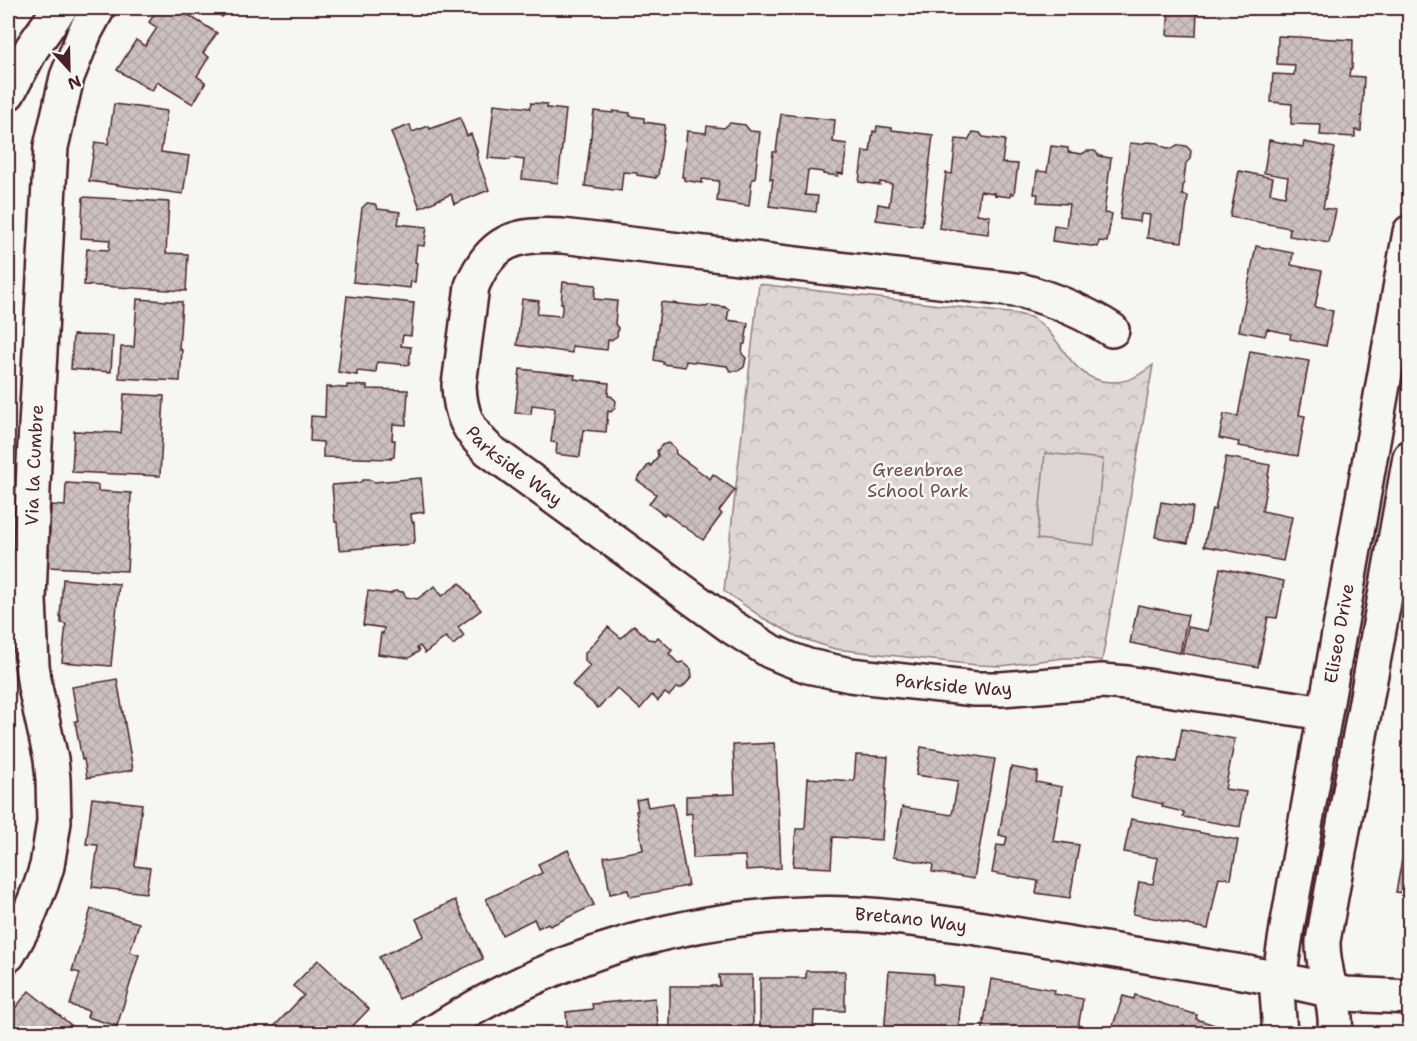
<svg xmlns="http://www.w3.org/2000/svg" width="1417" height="1041" font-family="'Shantell Sans',sans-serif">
  <defs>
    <pattern id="park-crowns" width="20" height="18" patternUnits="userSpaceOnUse" patternTransform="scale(1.5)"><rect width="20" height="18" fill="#ddd6d5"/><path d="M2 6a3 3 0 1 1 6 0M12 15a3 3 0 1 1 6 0" fill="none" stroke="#bfb7b7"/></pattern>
    <pattern id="building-cross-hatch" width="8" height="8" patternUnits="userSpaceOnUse" patternTransform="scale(1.5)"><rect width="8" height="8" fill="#ccc1c0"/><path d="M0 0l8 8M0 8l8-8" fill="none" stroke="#b1a5a5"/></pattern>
  </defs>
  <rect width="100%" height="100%" fill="#f6f6f2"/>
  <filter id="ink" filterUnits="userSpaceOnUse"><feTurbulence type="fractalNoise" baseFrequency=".0167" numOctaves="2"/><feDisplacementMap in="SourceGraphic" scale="12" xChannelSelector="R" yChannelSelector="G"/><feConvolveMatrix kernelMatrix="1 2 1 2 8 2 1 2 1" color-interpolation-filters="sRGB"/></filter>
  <g filter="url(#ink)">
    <path fill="url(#park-crowns)" stroke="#947a80" stroke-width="1.5" d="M759,284L1017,314C1021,315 1026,316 1030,317C1060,331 1067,374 1102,381C1124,385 1136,378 1153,365L1102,661L1084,658H1064L1001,666L977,665L835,649L798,637L763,618L724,591Z"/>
    <path fill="#ddd6d5" stroke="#947a80" stroke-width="1.5" d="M1045,453L1103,459L1094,545L1037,539Z"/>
    <g fill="url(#building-cross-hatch)" stroke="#4a1f2b" stroke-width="1.5">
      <path d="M8,8H16L8,20Z"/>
      <path d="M159,8H177L217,33L203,53L209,57L197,76L205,82L204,84H205L193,104L157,82L152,91L117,70L136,40L145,46L157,28L149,22Z"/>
      <path d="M213,8H233L222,17Z"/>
      <path d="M1036,8H1067V11L1036,9Z"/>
      <path d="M1169,8H1197L1196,36L1167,35Z"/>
      <path d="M1278,36L1353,40L1352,69H1350L1349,76L1364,77L1361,131L1355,130V137L1320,135L1321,125L1291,124L1292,104L1271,102L1273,74L1294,75L1295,65L1277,64Z"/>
      <path d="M531,103L547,104V108L566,110L558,183L522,179L524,160L511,158L510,160L488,158L494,104L530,108Z"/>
      <path d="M114,104L167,111L161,152L189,156L183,194L89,181L95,142L108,144Z"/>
      <path d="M594,111L613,113V111L630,113V116L644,118V122L665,125L658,176H656V178L637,175V173L623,172L621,191L585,186Z"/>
      <path d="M781,114L835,120L833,142L847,144L843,174L838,173V176L823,174V172L808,170L805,195L818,196L816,212L769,206L773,179H770L773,152H776Z"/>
      <path d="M460,118L467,136L471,134L478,153L476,154L489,190L454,204L451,194L420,208L391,132L410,125L412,132L429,126L430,129Z"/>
      <path d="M730,123L745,125L750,131L760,132L755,179H752L749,206L717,201L719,181L702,179V183L684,180V177H682L687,131L706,133L707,126L724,128Z"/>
      <path d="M877,126L892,128V130L933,135L922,226L876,220L878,204L889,206L892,184L880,182V185L859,182L863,151L870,152L873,131L876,132Z"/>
      <path d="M973,132L980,133L983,137L1005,140L1002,163L1018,164L1014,194L1011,193L1010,197L994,195V193L980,191L977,214L990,216L988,234L939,228L946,173L952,174L956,139L968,140Z"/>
      <path d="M1269,140L1303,147L1304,142L1335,148L1323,208L1336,210L1329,243L1289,236L1290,228L1230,217L1239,171L1273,178L1270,193L1285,196L1288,177L1264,173Z"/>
      <path d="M1147,142L1158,143L1164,147L1172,149L1179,145L1186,146L1191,151L1190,159L1186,163L1182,195L1188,196L1182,242L1147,238L1150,215L1141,214L1140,222L1120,219L1130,143L1140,144Z"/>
      <path d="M1051,146L1068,148V152L1082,154L1087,151H1095L1099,156L1111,158L1104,213L1112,214L1107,242L1099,241L1098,247L1052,241L1054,225L1066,227L1069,204L1037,202L1038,194H1034L1037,171L1047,172Z"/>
      <path d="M83,197L169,202L166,253L188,254L186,291L84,285L87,249L109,250L110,240L81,238Z"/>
      <path d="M367,203L375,204L378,209L400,212L398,224L427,227L424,246L417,245L415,262L417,263L415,282L411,281L410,288L353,282L362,208Z"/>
      <path d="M1256,246L1293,253L1291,265L1322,271L1315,307L1333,311L1326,346L1290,339L1291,334L1267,329L1265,336L1239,331Z"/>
      <path d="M563,282L596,285L594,299L617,301L615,324L618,328L617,336L611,340H608L607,350L572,346V353L517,345L522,299L539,301L537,314L561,316L563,303H561Z"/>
      <path d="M347,296L414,303L411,336L403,335L401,346L411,347L409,365L377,362L376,373L357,371V375L338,372Z"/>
      <path d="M137,299L182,302L179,349L182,350L180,381L119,378L121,347H134Z"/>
      <path d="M661,302L707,307L708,305L725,307V308L729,309L727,320L748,323L745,344H743L742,354L746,358L744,367L738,371H730L727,366L686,361L685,367L663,364V362L654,360Z"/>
      <path d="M73,335L113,336L111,372L71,369Z"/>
      <path d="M1250,351L1309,361L1299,415L1305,416L1298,456L1238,446L1239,442L1219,438L1224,414L1238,416Z"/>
      <path d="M520,369L575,375L574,379L609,383L608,396H611L616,401L615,408L611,412L608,411L606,432L583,430L580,457L556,454L557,443L551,442L555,408L532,405L531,414L515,413Z"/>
      <path d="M347,385L367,386V389L408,390L406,425L393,424L392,440H395L394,457L390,458L391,459L323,457V442L310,441L311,416L325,417L326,387L347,388Z"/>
      <path d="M124,394L164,396L160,476L72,472L74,431L121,433Z"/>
      <path d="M669,443L675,448L676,454L710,479L713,474L735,490L719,511L722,514L703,540L665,513L664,515L649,504L656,494L637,480L649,464L651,466L658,456L657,451L662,445Z"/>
      <path d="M1226,457L1270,465L1262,511L1292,517L1283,561L1204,546L1212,509L1215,510Z"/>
      <path d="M421,478L424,512L411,514L412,522H414L415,541H413V544L339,550L337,522H335L332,485L359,483L363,480H371L374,482Z"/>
      <path d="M66,483L98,485V491L131,493L127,571L48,567L51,505L65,506Z"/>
      <path d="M1161,502L1193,507L1188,543L1155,537Z"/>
      <path d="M1220,568L1284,581L1277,618L1268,617L1258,667L1182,653L1188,627L1208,631Z"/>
      <path d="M63,579L119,584L111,666L62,662L66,624L61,623V617H60Z"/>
      <path d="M460,583L481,610L458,627L464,636L453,645L446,637L425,653L420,646L417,648L419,651L409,658L378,654L381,633L383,634L384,628L363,625L368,591L390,594L395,591L403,592L406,597L417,599L435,586L442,596Z"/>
      <path d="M1138,605L1188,615L1180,653L1130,643Z"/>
      <path d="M634,625L648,639L655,640L658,637L672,650L669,654L678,663L683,662L691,669L692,677L682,688H676L669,696L665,693L658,701L652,695L640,709L617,688L598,708L572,685L590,666L585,661V653L608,627L621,638Z"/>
      <path d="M117,679L133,770L87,778L84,759L82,760L75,721H78L72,687Z"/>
      <path d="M1182,729L1235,739L1225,789L1246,792L1240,827L1183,817L1184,812L1162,807L1163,804L1131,797L1139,755L1176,762Z"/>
      <path d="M774,743L775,752H776L781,868L746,870L745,856L693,858L692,813L686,814V796L735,794L733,745Z"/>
      <path d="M921,747L995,759L974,879L932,872L933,864L893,857L902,807L952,815L958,781L916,775Z"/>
      <path d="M856,755L888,757L882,840L833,837L831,868L793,866L796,829H805L808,778L854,781Z"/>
      <path d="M1011,767L1038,772L1036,782L1062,787L1053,841L1079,845L1070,898L1036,893L1038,881L992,873L997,845L1005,846L1007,837L999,835Z"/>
      <path d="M92,798L142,804L135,866L150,868L146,893L92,887L98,845L86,844Z"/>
      <path d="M646,798L648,807L673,803L688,886L630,897L628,890L610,894L604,857L643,850L636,811H638L636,800Z"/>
      <path d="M1131,819L1238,840L1231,879L1219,877L1208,929L1133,914L1139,882L1153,884L1158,858L1124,852Z"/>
      <path d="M568,850L594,905L550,926L548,923L538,928L534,919L502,935L486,899L542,873L538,864Z"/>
      <path d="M1403,854L1410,855V944L1401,942L1407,907H1403L1405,893L1396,892Z"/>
      <path d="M455,900L483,959L399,999L379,957L424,936L416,919Z"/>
      <path d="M91,909L139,923L130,952L139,955L117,1026L87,1017L89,1011L70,1005L80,973L72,971Z"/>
      <path d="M318,960L369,1009L345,1034L340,1029L336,1034H267L304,995L293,986Z"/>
      <path d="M806,971H845V1011H814L813,1032H844V1034H760V978H806Z"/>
      <path d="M889,971L933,974V984L962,987L958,1034H884Z"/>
      <path d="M719,975H752L753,1025L748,1029V1034H670V986H720Z"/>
      <path d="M991,979L1055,990L1054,994L1083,999L1077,1034H982Z"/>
      <path d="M29,991L82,1034H8V1017Z"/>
      <path d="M1135,995L1197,1015L1196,1019L1227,1029L1225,1034H1110L1123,996L1134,999Z"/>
      <path d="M655,998L659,1034H568L566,1012L593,1009L592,1004Z"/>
      <path d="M547,1027L550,1034H532Z"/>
    </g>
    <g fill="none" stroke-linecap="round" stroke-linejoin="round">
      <g stroke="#4a1f2b" stroke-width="38">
        <g id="minor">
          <path id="s1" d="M1112,330C1084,312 1055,300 1023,291L562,236C515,233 491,241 472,286L459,385C460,414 468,431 489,450L732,627L770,651L789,659L808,666L850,675L975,689H1001L1102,681L1127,683L1324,713"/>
          <path id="s2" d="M431,1034C557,952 702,909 852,914C890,915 928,921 965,926L1248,973L1279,979"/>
        </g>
      </g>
      <g stroke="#4a1f2b" stroke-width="38">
        <g id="tertiary">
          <path d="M8,93L32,48L60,8"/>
          <path id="s3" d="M8,955L25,924L41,885L47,866L54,822L53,779L51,759L35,687L32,665L29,600L34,463L51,147L67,77L85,32L98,8"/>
          <path d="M1279,979L1346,994L1410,997"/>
          <path id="s4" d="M1280,1034L1277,992L1287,928L1410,232"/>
          <path d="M1335,1034C1338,1002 1322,973 1323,941L1410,457"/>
        </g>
      </g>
      <use href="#minor" stroke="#f6f6f2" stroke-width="33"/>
      <use href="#tertiary" stroke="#f6f6f2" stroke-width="33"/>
    </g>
  </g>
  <g text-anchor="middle" stroke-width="5" stroke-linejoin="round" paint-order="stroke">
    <g font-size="18" fill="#4a1f2b" stroke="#f6f6f2">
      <text dy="6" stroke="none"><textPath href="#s1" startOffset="878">Parkside Way</textPath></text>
      <text dy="6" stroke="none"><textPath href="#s3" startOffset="501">Via la Cumbre</textPath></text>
      <text dy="6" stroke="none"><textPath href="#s4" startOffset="406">Eliseo Drive</textPath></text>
      <text dy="6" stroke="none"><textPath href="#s1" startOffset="1382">Parkside Way</textPath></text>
      <text dy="6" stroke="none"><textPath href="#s2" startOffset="504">Bretano Way</textPath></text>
    </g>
    <g font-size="18" fill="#6f4d56" stroke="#f6f6f2">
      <text x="918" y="476">Greenbrae<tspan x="918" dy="21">School Park</tspan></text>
    </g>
  </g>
  <rect width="1417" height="1041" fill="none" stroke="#f6f6f2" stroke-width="30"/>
  <rect x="15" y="15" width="1387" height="1011" fill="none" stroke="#4a1f2b" stroke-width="2" filter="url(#ink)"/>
  <g transform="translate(69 69) rotate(158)" stroke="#f6f6f2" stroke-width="4.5" paint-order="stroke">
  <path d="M0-4.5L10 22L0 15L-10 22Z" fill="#4a1f2b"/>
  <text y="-9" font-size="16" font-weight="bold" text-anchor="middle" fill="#4a1f2b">N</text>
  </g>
</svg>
